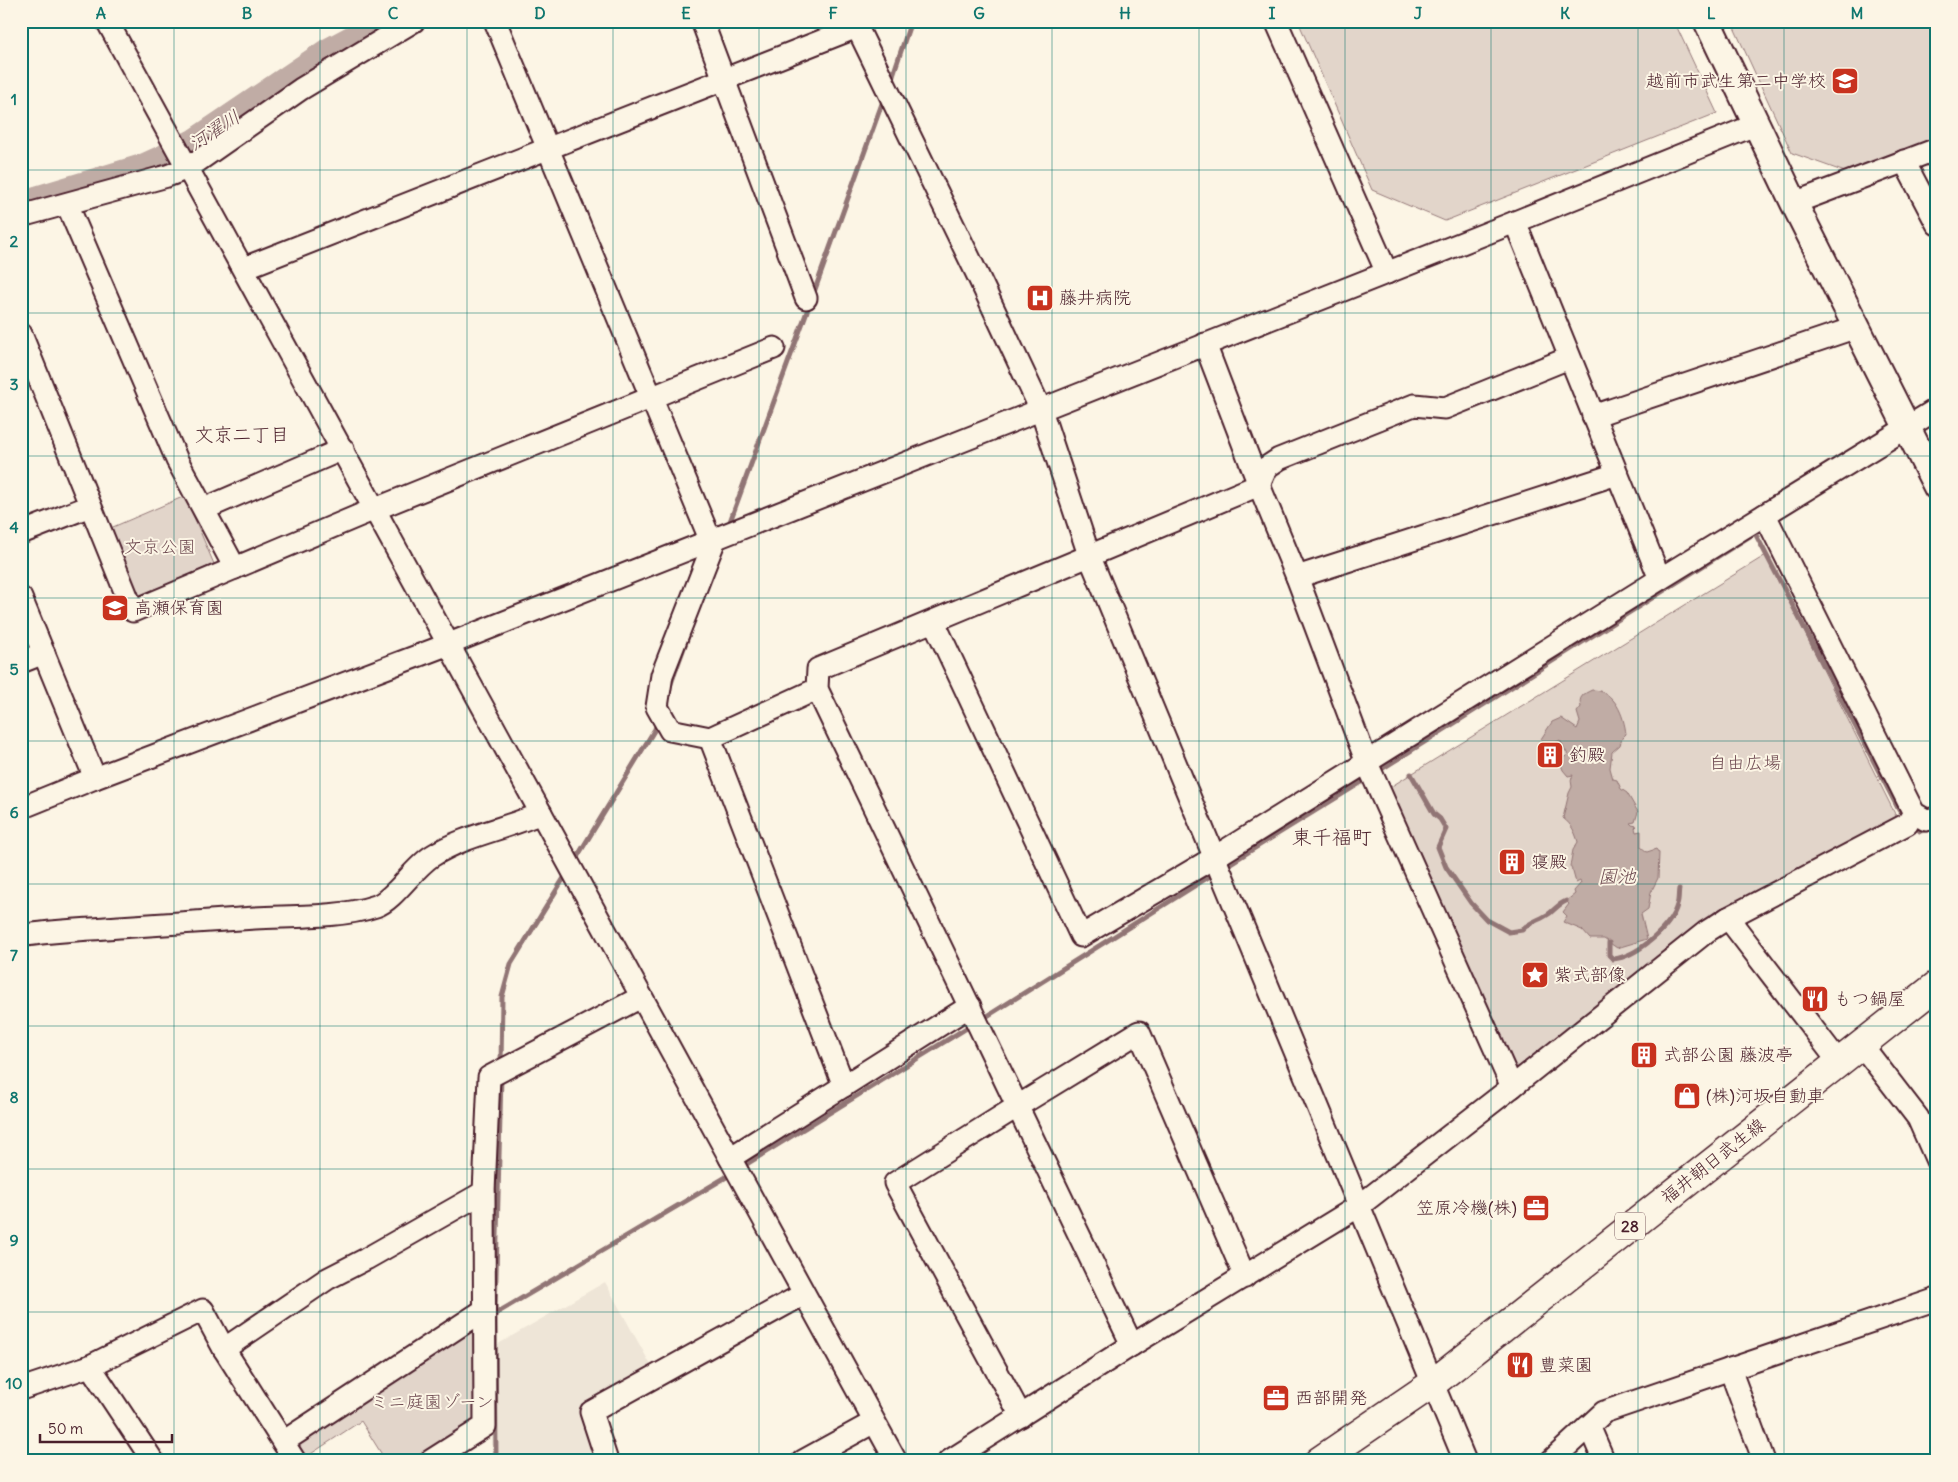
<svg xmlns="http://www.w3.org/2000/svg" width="1958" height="1482" font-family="Delius,'Klee One',sans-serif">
  <rect width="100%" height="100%" fill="#fcf5e5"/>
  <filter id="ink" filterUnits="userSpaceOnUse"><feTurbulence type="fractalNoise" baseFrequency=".02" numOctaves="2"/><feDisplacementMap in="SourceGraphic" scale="10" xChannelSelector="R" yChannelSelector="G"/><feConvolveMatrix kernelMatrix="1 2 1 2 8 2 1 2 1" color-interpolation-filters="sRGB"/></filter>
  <g filter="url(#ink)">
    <path fill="#eee5d7" d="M605,1282L653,1369L580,1410L597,1461H492L493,1347Z"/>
    <g fill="#e2d5ca" stroke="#967a7a">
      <path d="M1298,21H1674L1717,113L1445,221L1372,190Z"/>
      <path d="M1731,21H1937V138L1845,172L1792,153Z"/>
      <path d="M185,496L214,564L135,598L106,530Z"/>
      <path d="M1766,555L1898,820L1716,911L1522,1067L1511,1065L1387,789Z"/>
      <path d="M476,1327V1414L470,1430L420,1461H386L361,1421L300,1461L290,1444Z"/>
    </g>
    <path fill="#c0aca5" stroke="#917474" d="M1592,690C1615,690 1624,716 1626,734L1622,738L1620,745L1612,752L1610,768L1613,779L1617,780L1621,789L1627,793L1638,812L1635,822L1630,823L1632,825L1637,826L1635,828L1636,832L1641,831V847L1647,852L1656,849L1659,853L1658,878L1651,892L1648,909L1641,914L1647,939L1617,948L1604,939H1590L1582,930L1563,922L1567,916L1563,912L1569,904L1566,901L1575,894L1574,891L1581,883L1580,881L1576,883L1573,872L1570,866L1573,850L1578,842C1575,832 1572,825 1563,818L1569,793L1572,787L1571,780L1573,775L1568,776L1563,770L1560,762H1556L1568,755L1560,740L1546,748L1541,739L1552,722L1561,718L1577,729L1580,722L1577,712L1581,707C1578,697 1583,694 1592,690Z"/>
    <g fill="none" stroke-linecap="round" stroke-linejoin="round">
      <g stroke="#917474" stroke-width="5">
        <path d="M891,81L911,21"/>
        <path d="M813,295L884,98"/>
        <path d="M728,527L810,303"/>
        <path d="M669,689L689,634"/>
        <path d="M1377,772L1755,533L1899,810L1907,817"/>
        <path d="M1411,774L1434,814L1440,819L1446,829L1438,847L1446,867L1471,903L1487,920L1509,932L1522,930C1530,921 1541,920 1550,913C1555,909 1559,904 1566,901"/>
        <path d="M1913,823L1920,831L1931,829"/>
        <path d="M574,862L655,729L658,721"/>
        <path d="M1224,867L1368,778"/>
        <path d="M1609,943V955L1613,959C1636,957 1671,928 1677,905C1679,900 1678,894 1679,889"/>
        <path d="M981,1020L1215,873"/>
        <path d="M501,1065L502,997L511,964L567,873"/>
        <path d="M740,1168L973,1024"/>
        <path d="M495,1314L733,1173"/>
        <path d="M496,1461L495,1314L501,1076"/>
      </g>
      <path stroke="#c0aca5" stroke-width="31" d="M21,206L144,169L166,159L195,144L328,54L390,21"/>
      <g stroke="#4a1f2b" stroke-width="25">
        <g id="minor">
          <path d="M107,21L896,1461"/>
          <path d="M495,21L710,539"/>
          <path d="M702,21L806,298"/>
          <path d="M854,21L980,280L1041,410L1089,555L1465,1461"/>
          <path d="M1276,21L1387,273"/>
          <path d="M1904,161L1937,224"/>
          <path d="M1794,203L1937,149"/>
          <path d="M67,204L177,460L235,568"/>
          <path d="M21,216L167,176L188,168L301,89L414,21"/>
          <path d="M1515,222L1660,579"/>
          <path d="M244,268L857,27"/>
          <path d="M21,334L133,611L358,516L774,348"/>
          <path d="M1205,344L1259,485L1297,577L1367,763L1512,1087"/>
          <path d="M1593,416L1857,327"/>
          <path d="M204,509L343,449"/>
          <path d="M1765,515L1914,813L1926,820L1937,818"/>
          <path d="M21,533L90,506"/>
          <path d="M716,537L662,675L657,707L670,730L710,738L817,689"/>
          <path d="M1297,577L1617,474"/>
          <path d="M21,598L95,778"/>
          <path d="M934,622L1081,936L1215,857L1660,579L1937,409"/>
          <path d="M21,662L44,653"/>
          <path d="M710,738L844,1086"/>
          <path d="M21,808L95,778L449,644L1515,222L1755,125"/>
          <path d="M1728,918L1838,1061"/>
          <path d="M21,936C55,930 86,930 119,927C165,924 210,921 255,918C293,916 340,918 376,906C394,900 413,868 432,856C465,835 506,829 541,813"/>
          <path d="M1861,1044L1918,1118L1937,1161"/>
          <path d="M730,1158L970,1006"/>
          <path d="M1132,1345L817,689L818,669L1259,485L1267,467L1279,459L1414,405L1445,408L1569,358"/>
          <path d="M224,1349L327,1279L366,1259L484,1192"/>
          <path d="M90,1366L153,1461"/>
          <path d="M1730,1369L1764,1461"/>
          <path d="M21,1389L90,1366L203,1310L224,1349L295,1461"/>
          <path d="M1021,1416L895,1183L1018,1106L1139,1032L1245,1277"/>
          <path d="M1589,1426L1604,1461"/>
          <path d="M283,1442L484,1310"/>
          <path d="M430,1461L485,1426L484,1192L489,1077L641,997"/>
          <path d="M607,1461L591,1412L804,1294"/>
          <path d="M803,1461L874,1422"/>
          <path d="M949,1461L1132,1345L1359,1206L1512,1087L1706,932L1728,918L1907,824L1914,813"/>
          <path d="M1551,1461L1604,1412L1937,1299"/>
        </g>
      </g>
      <g stroke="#4a1f2b" stroke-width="30">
        <path id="tertiary" d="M1707,21L1794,203L1937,487"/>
      </g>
      <g stroke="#4a1f2b" stroke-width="31">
        <path id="primary" d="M1319,1461L1432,1384L1937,985"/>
      </g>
      <use href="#minor" stroke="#fcf5e5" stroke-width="21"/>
      <use href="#tertiary" stroke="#fcf5e5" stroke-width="26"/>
      <use href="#primary" stroke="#fcf5e5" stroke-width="28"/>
    </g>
  </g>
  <path fill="none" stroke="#0f766e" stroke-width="1" stroke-opacity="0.55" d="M174,21V1461M320,21V1461M467,21V1461M613,21V1461M759,21V1461M906,21V1461M1052,21V1461M1199,21V1461M1345,21V1461M1491,21V1461M1638,21V1461M1784,21V1461M21,170H1937M21,313H1937M21,456H1937M21,598H1937M21,741H1937M21,884H1937M21,1026H1937M21,1169H1937M21,1312H1937"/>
  <defs>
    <g id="school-square" transform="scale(1.4375)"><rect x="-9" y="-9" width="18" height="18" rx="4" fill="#c8321e" stroke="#fcf5e5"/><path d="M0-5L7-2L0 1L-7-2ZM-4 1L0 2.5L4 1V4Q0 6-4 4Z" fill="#fff"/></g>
    <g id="hospital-square" transform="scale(1.4375)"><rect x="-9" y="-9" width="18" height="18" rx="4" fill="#c8321e" stroke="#fcf5e5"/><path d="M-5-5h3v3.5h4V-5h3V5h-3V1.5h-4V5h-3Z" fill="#fff"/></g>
    <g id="building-square" transform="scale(1.4375)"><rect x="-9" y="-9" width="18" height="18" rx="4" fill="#c8321e" stroke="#fcf5e5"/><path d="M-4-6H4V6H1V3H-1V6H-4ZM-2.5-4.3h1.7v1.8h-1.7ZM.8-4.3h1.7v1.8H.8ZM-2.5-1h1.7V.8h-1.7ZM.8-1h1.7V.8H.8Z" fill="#fff"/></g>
    <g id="sight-square" transform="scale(1.4375)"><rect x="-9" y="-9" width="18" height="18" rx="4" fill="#c8321e" stroke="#fcf5e5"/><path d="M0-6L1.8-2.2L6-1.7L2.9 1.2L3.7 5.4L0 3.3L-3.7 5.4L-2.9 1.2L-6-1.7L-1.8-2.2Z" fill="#fff"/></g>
    <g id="restaurant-square" transform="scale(1.4375)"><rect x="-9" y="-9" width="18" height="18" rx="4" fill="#c8321e" stroke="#fcf5e5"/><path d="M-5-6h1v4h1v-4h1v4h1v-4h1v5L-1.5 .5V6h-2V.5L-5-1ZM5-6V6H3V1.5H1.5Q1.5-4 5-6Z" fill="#fff"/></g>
    <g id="shop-square" transform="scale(1.4375)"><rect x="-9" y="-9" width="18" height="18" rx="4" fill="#c8321e" stroke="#fcf5e5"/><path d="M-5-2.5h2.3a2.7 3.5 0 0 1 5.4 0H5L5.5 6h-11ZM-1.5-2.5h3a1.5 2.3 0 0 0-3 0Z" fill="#fff"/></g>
    <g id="office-square" transform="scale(1.4375)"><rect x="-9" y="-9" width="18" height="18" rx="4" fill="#c8321e" stroke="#fcf5e5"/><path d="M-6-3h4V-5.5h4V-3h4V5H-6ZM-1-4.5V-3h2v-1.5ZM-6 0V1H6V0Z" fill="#fff"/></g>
  </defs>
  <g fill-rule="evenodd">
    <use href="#school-square" x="1845" y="81"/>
    <use href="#hospital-square" x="1040" y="298"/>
    <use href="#school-square" x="115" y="608"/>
    <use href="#building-square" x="1550" y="755"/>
    <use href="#building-square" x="1512" y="862"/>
    <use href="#sight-square" x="1535" y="975"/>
    <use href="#restaurant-square" x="1815" y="999"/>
    <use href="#building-square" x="1644" y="1055"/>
    <use href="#shop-square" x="1687" y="1096"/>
    <use href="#office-square" x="1536" y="1208"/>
    <use href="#restaurant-square" x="1520" y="1365"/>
    <use href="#office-square" x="1276" y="1398"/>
  </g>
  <g text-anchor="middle" stroke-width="4" stroke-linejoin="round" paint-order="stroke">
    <rect fill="#fcf5e5" stroke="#7f5f63" stroke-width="1" x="1615" y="1212.5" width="30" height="27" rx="4"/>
    <g font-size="16" font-weight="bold" fill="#4a1f2b">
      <text x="1630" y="1232">28</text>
    </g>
    <g font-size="18" fill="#4a1f2b" stroke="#fcf5e5" text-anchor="start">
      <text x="1826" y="87" text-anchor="end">越前市武生第二中学校</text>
      <text x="1059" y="304">藤井病院</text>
      <text x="134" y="614">高瀬保育園</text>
      <text x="1569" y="761">釣殿</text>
      <text x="1531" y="868">寝殿</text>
      <text x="1554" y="981">紫式部像</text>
      <text x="1834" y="1005">もつ鍋屋</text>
      <text x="1663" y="1061">式部公園 藤波亭</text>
      <text x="1706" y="1102">(株)河坂自動車</text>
      <text x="1517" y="1214" text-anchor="end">笠原冷機(株)</text>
      <text x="1539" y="1371">豊菜園</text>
      <text x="1295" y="1404">西部開発</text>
    </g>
    <g font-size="18" fill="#704c53" stroke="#fcf5e5">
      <text x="160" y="553">文京公園</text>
      <text x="1745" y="769">自由広場</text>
      <text x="432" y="1408">ミニ庭園ゾーン</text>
    </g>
    <g font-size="18" fill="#4a1f2b" stroke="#fcf5e5">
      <text transform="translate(1713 1161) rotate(-38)" y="6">福井朝日武生線</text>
    </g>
    <g font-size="19" font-style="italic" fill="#6d4950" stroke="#fcf5e5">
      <text transform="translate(214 130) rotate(-33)" y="7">河濯川</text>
      <text x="1617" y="883">園池</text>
    </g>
    <g font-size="19" fill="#4a1f2b" stroke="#fcf5e5">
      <text x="242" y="441">文京二丁目</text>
    </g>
    <g font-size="20" fill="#4a1f2b" stroke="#fcf5e5">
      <text x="1332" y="844">東千福町</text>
    </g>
  </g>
  <rect width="1958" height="1482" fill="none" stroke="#fcf5e5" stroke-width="55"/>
  <path d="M40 1434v8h132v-8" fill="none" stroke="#4a1f2b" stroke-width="2.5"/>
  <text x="48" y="1434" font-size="15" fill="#4a1f2b" stroke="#fcf5e5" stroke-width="4" paint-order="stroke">50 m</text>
  <rect x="28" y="28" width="1902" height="1426" fill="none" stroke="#0f766e" stroke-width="2"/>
  <g font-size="16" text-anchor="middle" font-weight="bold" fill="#0f766e">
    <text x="101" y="19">A</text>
    <text x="247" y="19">B</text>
    <text x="393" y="19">C</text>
    <text x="540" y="19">D</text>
    <text x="686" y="19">E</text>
    <text x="833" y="19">F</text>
    <text x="979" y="19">G</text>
    <text x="1125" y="19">H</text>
    <text x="1272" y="19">I</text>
    <text x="1418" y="19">J</text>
    <text x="1565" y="19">K</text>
    <text x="1711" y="19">L</text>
    <text x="1857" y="19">M</text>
    <text x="14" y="105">1</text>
    <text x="14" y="247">2</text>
    <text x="14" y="390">3</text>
    <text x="14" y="533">4</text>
    <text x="14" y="675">5</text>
    <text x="14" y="818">6</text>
    <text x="14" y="961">7</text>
    <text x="14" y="1103">8</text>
    <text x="14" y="1246">9</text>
    <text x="14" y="1389">10</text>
  </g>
</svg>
